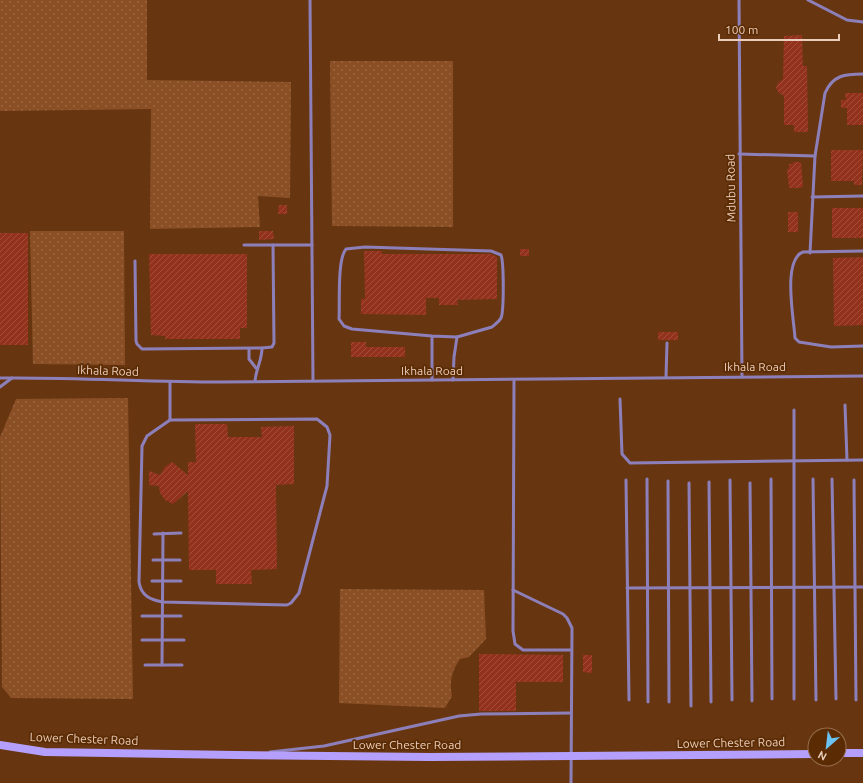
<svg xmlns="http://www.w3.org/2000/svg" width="863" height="783" font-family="Ubuntu,sans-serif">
  <defs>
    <pattern id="grass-dots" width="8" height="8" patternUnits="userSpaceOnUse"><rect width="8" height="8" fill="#8a4f24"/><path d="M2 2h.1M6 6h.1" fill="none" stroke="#9b6742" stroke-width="1.8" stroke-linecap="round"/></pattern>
    <pattern id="building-hatch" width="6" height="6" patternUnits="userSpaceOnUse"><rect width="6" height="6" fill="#92321d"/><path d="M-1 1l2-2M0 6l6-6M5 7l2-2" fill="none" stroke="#a14e3c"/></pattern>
  </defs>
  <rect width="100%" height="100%" fill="#673611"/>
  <g fill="url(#grass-dots)">
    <path d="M0,0H147V80L291,82L290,198L258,196L260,227L150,229L151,109L0,111Z"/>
    <path d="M330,61H453V227L332,226Z"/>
    <path d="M30,231H124L125,365L33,364Z"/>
    <path d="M128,398L133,699L11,698L2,687L0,437L16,399Z"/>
    <path d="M340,589L484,590L486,639L469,657L460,659C452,670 449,682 452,696L445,708L339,703Z"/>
  </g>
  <g fill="url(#building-hatch)">
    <path d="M802,35L803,66H807L808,132H794V125H784V96L779,93L776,88L778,83L783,79L784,36Z"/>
    <path d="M845,93H863V125H847V108H841V100H846Z"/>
    <path d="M831,150H863L862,185H854V181H831Z"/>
    <path d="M793,162H801L803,186L801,188H789L787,169H789V164H793Z"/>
    <path d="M279,205H287V214H278Z"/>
    <rect x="832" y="208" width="31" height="30"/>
    <rect x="788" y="212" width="10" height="20"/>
    <path d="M259,231H273L274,239L259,240Z"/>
    <rect x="0" y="233" width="28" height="112"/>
    <rect x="520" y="249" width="9" height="7"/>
    <path d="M364,251H382V254H491L497,257V299L457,300L458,305H439V298H426V315L361,314V299H365Z"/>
    <path d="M149,254H247V328H240V339H165V336L151,335Z"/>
    <path d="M863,257V325L834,326L833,258Z"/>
    <rect x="658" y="332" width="20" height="8"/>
    <path d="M351,342H366V347H405V357H351Z"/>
    <path d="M195,424H227L228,437H262L261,427L294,426V484L276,485L277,569L251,570L252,584H216V570H189L188,491L173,504L165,500L160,493L159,486L149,485V471L160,475L165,467L172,462L188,475V462H196Z"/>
    <path d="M479,654L563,655V682H516V711H479Z"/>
    <path d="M583,655H592V673L583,672Z"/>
  </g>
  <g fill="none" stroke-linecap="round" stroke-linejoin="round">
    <g stroke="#8d80ba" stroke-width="3">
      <path d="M310,0L313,380"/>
      <path d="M739,0L742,377"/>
      <path d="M808,0L847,20L863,22"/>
      <path d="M739,154L815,156"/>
      <path d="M812,197L863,196"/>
      <path d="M244,245H312"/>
      <path d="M863,251L803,252C782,260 794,319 795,338L799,342L831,347L863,346"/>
      <path d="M810,253L815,156L825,93C833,75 845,74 863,74"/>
      <path d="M135,261L136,341L137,344L142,349L262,348L272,347L274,343L273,245"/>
      <path d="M432,336L457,337L492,327C495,324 499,322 501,318C504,311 504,263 501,255L491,251L365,247L346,249C337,259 340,304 339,319L344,326L352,329L432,336V380"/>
      <path d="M249,349V359L256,368"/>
      <path d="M666,377L667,343"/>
      <path d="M0,378C74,377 147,382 221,382C435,381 649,377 863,376"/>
      <path d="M453,380L454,357L457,337"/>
      <path d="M255,381C256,369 262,360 262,348"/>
      <path d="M514,381L513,631L515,644L523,650H571"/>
      <path d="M170,382V420"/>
      <path d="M0,387L12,378"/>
      <path d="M620,399L622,454L630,463L863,460"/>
      <path d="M845,405L847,460"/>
      <path d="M794,410V699"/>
      <path d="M317,419L327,427L330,435L327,486L299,593L291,603L287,605L163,602C151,600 141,596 139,582L142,446L147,436L170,420Z"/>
      <path d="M647,479L648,702"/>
      <path d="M771,479L772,699"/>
      <path d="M813,479L816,700"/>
      <path d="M832,479L836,699"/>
      <path d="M626,480L629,700"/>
      <path d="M730,480L732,700"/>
      <path d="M854,480L856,700"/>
      <path d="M668,481L669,702"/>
      <path d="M709,482L711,702"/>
      <path d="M689,483L691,706"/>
      <path d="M750,483L752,701"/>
      <path d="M154,534L181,533"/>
      <path d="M153,560H180"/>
      <path d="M152,581H181"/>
      <path d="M627,588L863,587"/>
      <path d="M513,590L563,614L567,618L572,628L571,783"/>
      <path d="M142,616H181"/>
      <path d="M142,640H184"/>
      <path d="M145,665H182"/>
      <path d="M162,665L163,533"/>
      <path d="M270,752L324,746L459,716L481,714L571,713"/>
    </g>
    <g stroke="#b59ffc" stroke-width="8">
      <path d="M0,745L45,752L235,755L430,757L815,754"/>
      <path d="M839,753H863"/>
    </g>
  </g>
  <g text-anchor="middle" stroke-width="3.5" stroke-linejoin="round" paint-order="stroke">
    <g font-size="12" fill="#ebcdbb" stroke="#5b2c04">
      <text transform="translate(731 188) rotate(-91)" y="4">Mdubu Road</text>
      <text x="755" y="371">Ikhala Road</text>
      <text transform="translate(108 371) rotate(2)" y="4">Ikhala Road</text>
      <text x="432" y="375">Ikhala Road</text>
      <text transform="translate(84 739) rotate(2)" y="4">Lower Chester Road</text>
      <text transform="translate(731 743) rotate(-1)" y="4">Lower Chester Road</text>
      <text x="407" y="749">Lower Chester Road</text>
    </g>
  </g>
  <g transform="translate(827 747) rotate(208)"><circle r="19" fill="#5b2c04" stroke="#956c4d"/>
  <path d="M0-3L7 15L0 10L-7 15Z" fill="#6bc3f2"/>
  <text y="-6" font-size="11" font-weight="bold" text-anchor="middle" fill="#ebcdbb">N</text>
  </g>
  <path d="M719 34v6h120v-6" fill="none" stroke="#ebcdbb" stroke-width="2"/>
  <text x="725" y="34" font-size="12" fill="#ebcdbb" stroke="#5b2c04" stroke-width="3" paint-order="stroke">100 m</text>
</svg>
